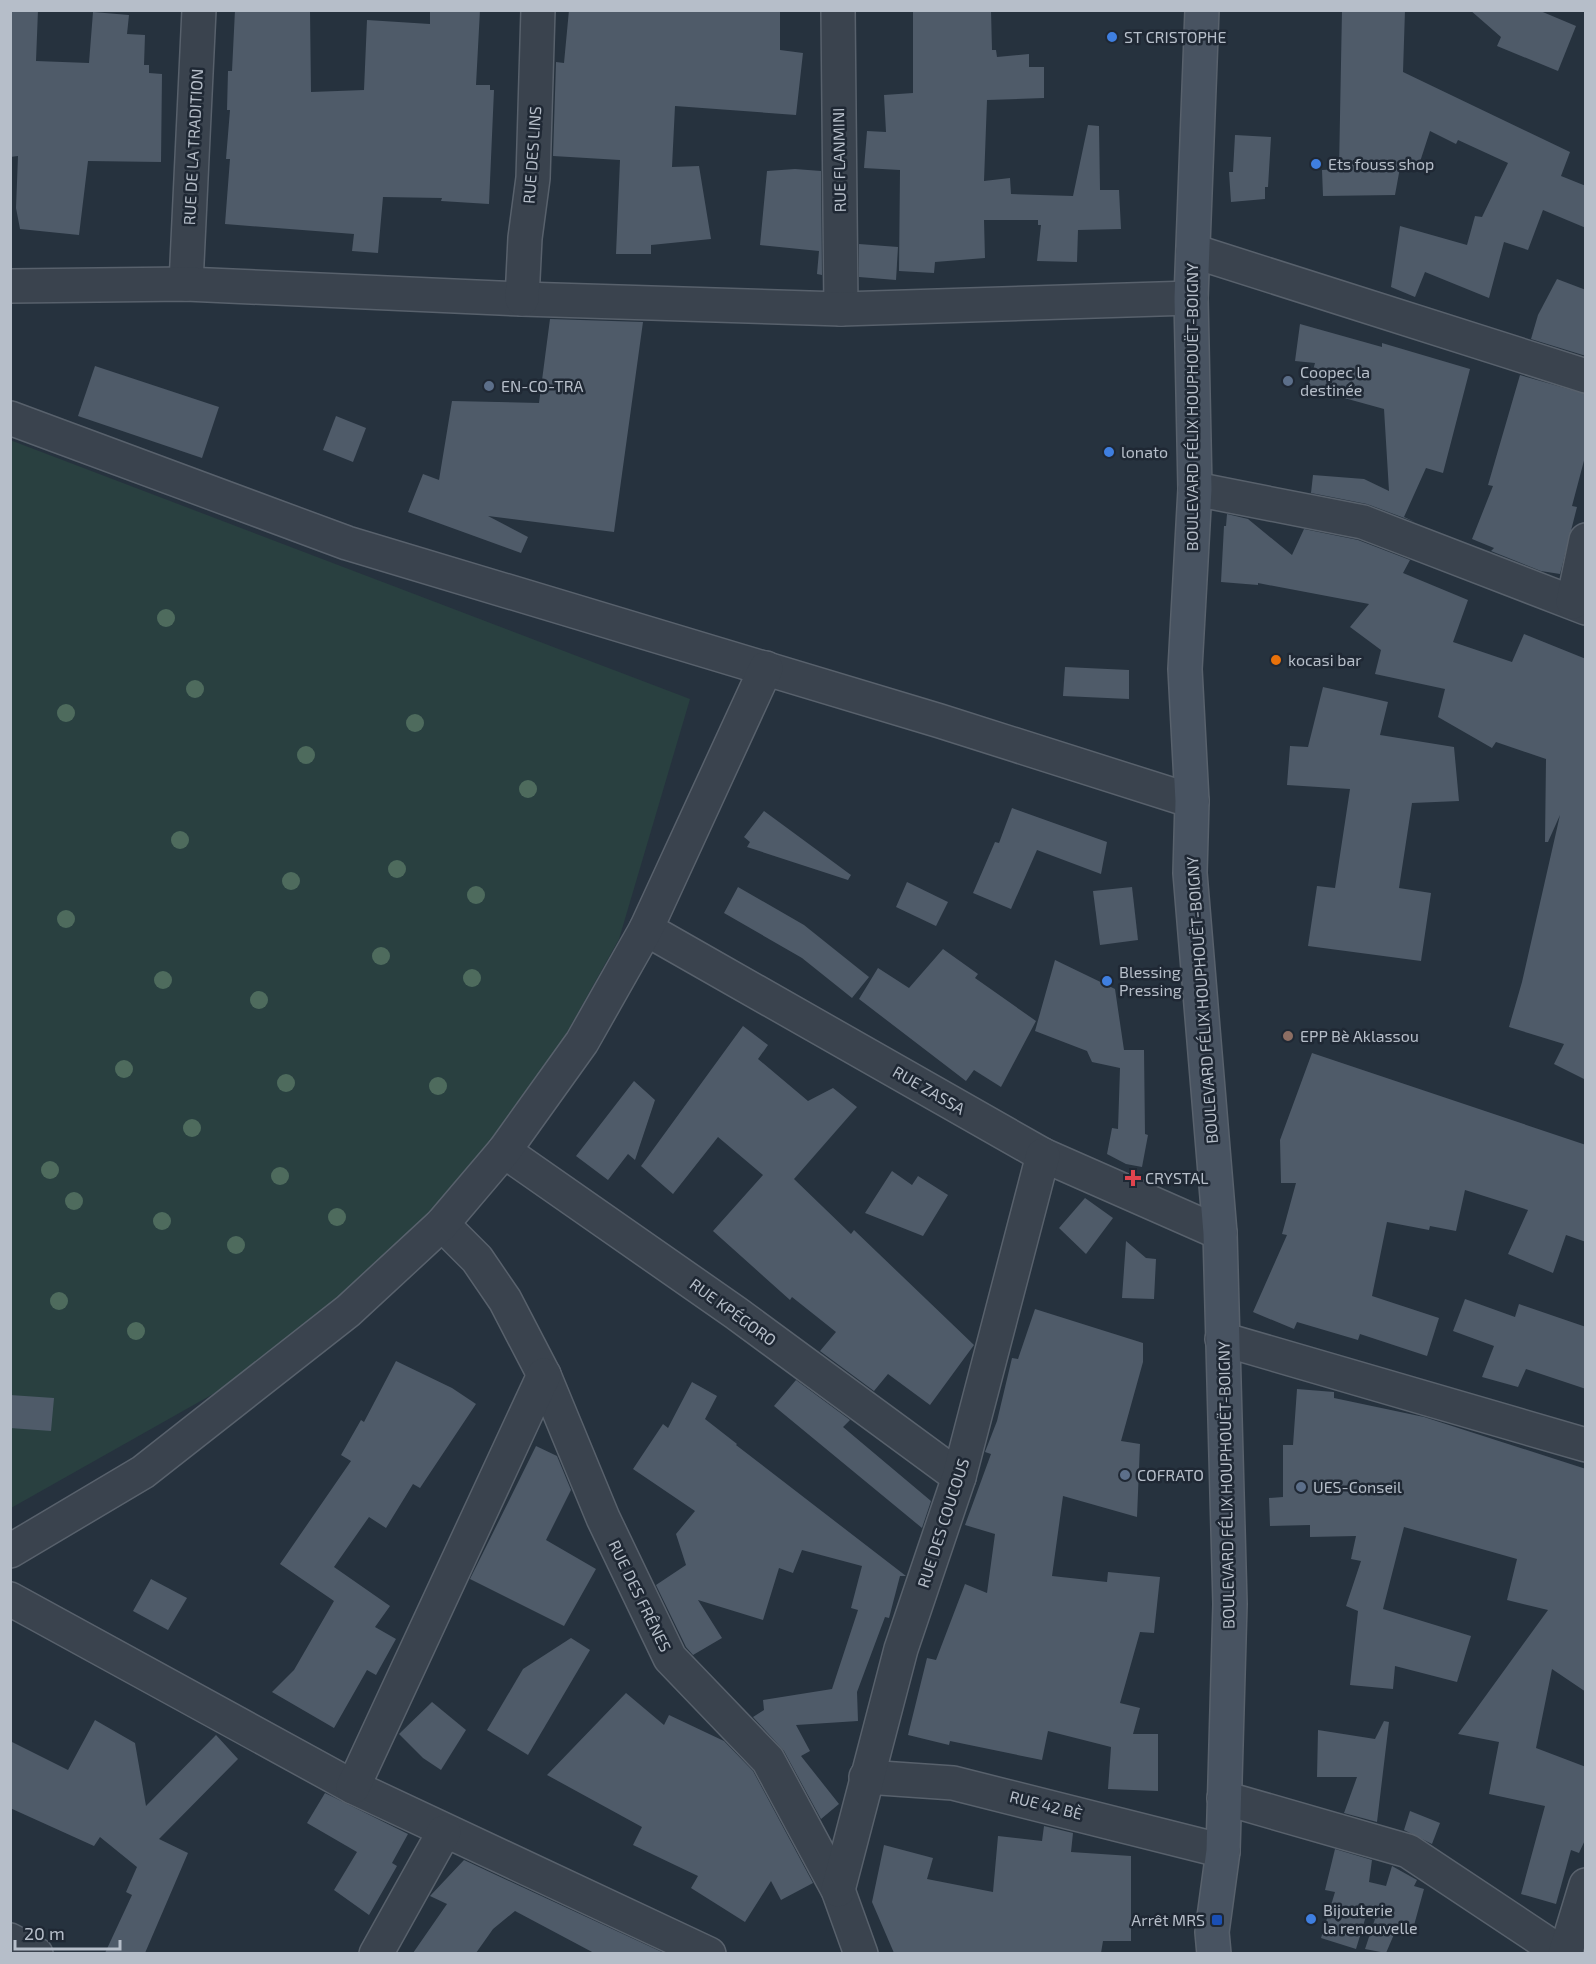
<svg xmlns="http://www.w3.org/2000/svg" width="1596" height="1964" font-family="'Exo 2',sans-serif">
  <rect width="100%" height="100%" fill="#26323e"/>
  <path fill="#294040" d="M10,440L690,699L619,939L526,1106L433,1219L343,1307L213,1394L11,1508Z"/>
  <g fill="#4f5b69">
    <path d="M10,10H38L36,61L89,63L93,12L129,15L127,34L145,35L144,65H149V73L162,74L161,162L88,161L79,235L20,229L16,208L18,156L10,157Z"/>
    <path d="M235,10H310L311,92L364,90L367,20L430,24V10H480L476,85H490V90H494L489,204L441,201L442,198L383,197L378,253L352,251L354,234L225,224L230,159H226L230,110H227L228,71H232Z"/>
    <path d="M569,10H780V50L803,53L796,115L675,106L672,167L699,166L711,239L651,245V254H616L620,160L553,156L556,62L564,63Z"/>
    <path d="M913,10H991L992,50H996L997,57L1029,54V67H1044V98L987,100L984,181L1010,178L1011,194L1073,196L1088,125L1099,126L1100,190H1119L1121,229L1078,230L1077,262L1037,261L1041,225H1038V220H984L985,258L935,262L934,273L899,271L900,170L864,168L867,131L886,132L884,95L913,93Z"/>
    <path d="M1342,10H1405L1403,72L1570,152L1561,176L1586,186V228L1543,210L1528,250L1504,242L1489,298L1425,272L1415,297L1391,287L1400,226L1467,245L1475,216L1482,217L1508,163L1458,140L1456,144L1430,131L1418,168L1401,162L1395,195L1323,196L1322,170L1339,169Z"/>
    <path d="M1470,10H1538L1576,26L1558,71L1497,46L1501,37Z"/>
    <path d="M1235,135L1271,137L1268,187H1265V199L1231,202L1229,172H1233Z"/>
    <path d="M795,169L821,171L822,275L817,274L819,251L760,245L767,171Z"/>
    <path d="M859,244L898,247L896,280L859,277Z"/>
    <path d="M1557,279L1586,290V356L1531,339L1538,315Z"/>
    <path d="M550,319L643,322L614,532L488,516L528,537L521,553L408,512L423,474L439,480L452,401L539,403Z"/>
    <path d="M1300,324L1382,347V343L1470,369L1443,473L1426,468L1404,517L1415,522L1367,504L1311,493L1313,475L1364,479L1389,491L1384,409L1308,388L1315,363L1295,361Z"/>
    <path d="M95,366L219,407L202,458L78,416Z"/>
    <path d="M1520,375L1586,394V453L1572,506L1577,507L1560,574L1541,571L1491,551L1494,548L1472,539L1493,486L1488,485Z"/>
    <path d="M336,416L366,428L353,462L323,450Z"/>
    <path d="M1227,514L1248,519L1292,555L1304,529L1358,540L1410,560L1403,573L1468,600L1453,642L1512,662L1524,634L1586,659V1080L1554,1064L1564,1044L1509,1027L1522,982L1560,815L1548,842H1545L1546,759L1496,742L1492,748L1438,717L1445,689L1375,674L1381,650L1350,627L1369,604L1258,583V585L1221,582L1224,526H1226Z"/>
    <path d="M1065,667L1129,670V699L1063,696Z"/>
    <path d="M1323,687L1388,702L1380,735L1454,747L1459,801L1412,803L1399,888L1431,893L1421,961L1308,946L1317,886L1335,888L1350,789L1287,785L1290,746L1308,747Z"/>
    <path d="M1012,808L1107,842L1101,874L1037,850L1011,909L973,893L995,842L999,843Z"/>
    <path d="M764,811L851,875L848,880L747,847L750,842L744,837Z"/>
    <path d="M907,882L948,902L936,926L896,907Z"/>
    <path d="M738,887L804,925L869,977L852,998L802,958L724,913Z"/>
    <path d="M1132,887L1138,940L1100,945L1093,891Z"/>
    <path d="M943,949L978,974L975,978L1036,1021L1001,1087L974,1070L966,1081L859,999L878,968L909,988Z"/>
    <path d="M1055,960L1115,989L1124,1050H1144L1145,1134L1148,1135L1142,1167L1126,1164L1107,1154L1112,1128L1118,1129L1120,1068L1092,1062L1087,1051L1035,1031Z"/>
    <path d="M743,1026L768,1045L758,1059L808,1101L833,1088L857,1107L794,1179L851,1234L854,1230L974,1345L930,1405L888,1374L874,1391L820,1351L836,1332L792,1297L790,1300L713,1231L763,1175L718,1137L673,1194L641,1166Z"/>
    <path d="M1312,1053L1586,1145V1242L1566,1235L1553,1273L1508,1254L1528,1210L1465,1190L1456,1231L1430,1226L1429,1230L1387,1222L1372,1296L1439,1318L1427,1356L1360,1334L1358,1340L1297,1322L1294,1329L1253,1312L1287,1235L1282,1234L1296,1183H1281L1280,1140Z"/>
    <path d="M634,1081L655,1100L635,1160L628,1154L608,1180L576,1156Z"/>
    <path d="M892,1171L912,1185L918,1176L948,1195L923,1236L865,1213Z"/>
    <path d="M1085,1198L1113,1218L1086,1254L1059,1228Z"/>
    <path d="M1126,1241L1146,1258L1156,1259L1154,1299L1122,1298Z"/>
    <path d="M1465,1299L1515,1317L1519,1304L1586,1327V1389L1526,1369L1518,1387L1482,1377L1494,1346L1453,1331Z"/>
    <path d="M1035,1309L1143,1343V1362L1121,1441L1140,1444L1137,1517L1063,1496L1052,1576L1107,1582L1108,1572L1160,1577L1154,1633L1140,1632L1120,1703L1140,1708L1133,1734H1158V1791L1108,1789L1111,1747L1048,1731L1042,1760L950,1741L949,1745L908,1735L927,1658L936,1660L965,1584L987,1593L995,1534L965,1525L991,1454L985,1452L997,1421L1012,1358L1018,1359Z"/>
    <path d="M396,1361L452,1388L476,1404L420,1488L413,1484L386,1528L369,1517L334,1567L390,1606L375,1627L396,1639L376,1675L367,1670L334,1728L272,1692L294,1670L334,1601L280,1564L351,1461L341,1455L361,1420L364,1422Z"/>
    <path d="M796,1380L850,1420L843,1427L931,1501L922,1528L774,1406Z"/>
    <path d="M692,1382L717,1396L705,1419L737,1444L736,1445L906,1576H900L889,1618L885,1617L857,1692L858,1721L796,1725L810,1751L801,1756L839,1804L821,1819L784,1751L753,1717L764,1710L763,1700L832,1689L858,1610L851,1608L862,1566L802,1550L793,1573L779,1568L763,1620L698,1600L722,1638L693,1655L686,1647L656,1585L686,1565L676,1534L695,1511L633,1469L663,1424L668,1428Z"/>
    <path d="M1297,1389L1334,1392V1398L1424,1417L1586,1469V1692L1552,1669L1536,1748L1586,1767V1838L1579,1853L1571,1850L1556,1904L1521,1894L1545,1806L1489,1794L1499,1742L1458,1734L1548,1610L1507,1600L1517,1559L1404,1527L1383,1609L1471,1636L1457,1682L1395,1666L1393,1689L1350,1685L1358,1611L1346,1606L1361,1561L1351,1559L1356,1536L1310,1537V1525L1270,1526L1269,1498L1283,1497V1445H1293Z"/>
    <path d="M10,1395L54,1398L51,1431L10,1428Z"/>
    <path d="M536,1446L557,1456L571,1490L546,1540L596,1569L564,1626L470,1579Z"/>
    <path d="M151,1579L187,1598L168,1630L133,1611Z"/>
    <path d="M571,1638L590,1650L528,1755L487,1730L523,1669Z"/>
    <path d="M626,1693L664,1725L669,1715L724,1741L753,1771L813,1883L781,1900L771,1881L745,1922L691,1888L698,1876L633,1845L642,1827L547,1775Z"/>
    <path d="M432,1702L466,1730L441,1770L423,1758L399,1734Z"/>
    <path d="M95,1720L135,1743L146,1806L216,1735L238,1759L159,1839L188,1853L145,1953H105L132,1895L126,1892L137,1867L100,1837L94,1846L10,1808V1741L68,1770Z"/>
    <path d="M1384,1721L1389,1722L1377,1822L1344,1813L1357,1777H1317L1318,1730L1375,1739Z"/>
    <path d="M325,1793L408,1834L392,1863L397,1866L369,1915L334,1890L357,1852L307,1823Z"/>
    <path d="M1410,1811L1440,1823L1432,1844L1404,1830Z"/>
    <path d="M1044,1826L1073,1833L1071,1852L1131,1856V1941H1103L1101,1953H894L872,1902L884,1845L933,1858L927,1879L993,1892L998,1836L1042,1841Z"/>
    <path d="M1335,1849L1372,1860L1369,1882L1386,1886L1392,1866L1417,1880L1414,1886L1424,1889L1413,1929L1398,1925L1386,1953L1365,1949L1375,1919L1366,1916L1356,1949L1321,1938L1335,1892L1325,1890Z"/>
    <path d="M464,1860L664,1953H594L515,1911L493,1929L476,1953H413L447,1904L430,1896Z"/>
  </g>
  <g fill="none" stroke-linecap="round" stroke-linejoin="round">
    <g stroke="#58616c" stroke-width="36">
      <g id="street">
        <path d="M838,10L841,309"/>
        <path d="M1193,251L1586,376"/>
        <path d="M186,284L199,10"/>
        <path d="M10,286L186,284L522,299L841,309L1191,298"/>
        <path d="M522,299L525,238L533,178L538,10"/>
        <path d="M10,418L347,543L940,721L1192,801"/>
        <path d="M1195,489L1363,522L1586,608"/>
        <path d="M1573,602L1586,540"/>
        <path d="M646,929L1043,1155L1220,1233"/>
        <path d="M504,1151L736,1313L959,1477"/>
        <path d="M442,1224L477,1259L505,1300L544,1375L603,1518L670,1658L768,1760L838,1890L861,1954"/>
        <path d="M1222,1339L1586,1445"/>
        <path d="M10,1551L143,1472L348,1311L442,1224L504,1151L582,1042L646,929L766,668"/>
        <path d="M10,1599L353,1787L709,1954"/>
        <path d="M866,1777L953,1783L1223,1851"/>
        <path d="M353,1787L544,1375"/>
        <path d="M1224,1798L1408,1851L1563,1954"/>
        <path d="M838,1890L901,1649L959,1477L1043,1155"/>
        <path d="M10,1940L36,1954"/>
        <path d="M376,1954L444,1832"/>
        <path d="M1565,1954L1586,1885"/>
      </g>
    </g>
    <g stroke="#58616c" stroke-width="36">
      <path id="secondary" d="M1202,10L1191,298L1195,489L1185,669L1192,801L1190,873L1220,1233L1230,1604L1223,1851L1212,1932L1214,1954"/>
    </g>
    <use href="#street" stroke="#3a434e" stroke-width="33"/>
    <use href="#secondary" stroke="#485361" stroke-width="33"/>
  </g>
  <g fill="#4e6b5d">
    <circle cx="166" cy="618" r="9"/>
    <circle cx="195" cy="689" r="9"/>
    <circle cx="66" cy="713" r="9"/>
    <circle cx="415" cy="723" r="9"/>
    <circle cx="306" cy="755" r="9"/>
    <circle cx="528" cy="789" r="9"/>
    <circle cx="180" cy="840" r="9"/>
    <circle cx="397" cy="869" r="9"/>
    <circle cx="291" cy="881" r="9"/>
    <circle cx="476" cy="895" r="9"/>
    <circle cx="66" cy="919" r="9"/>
    <circle cx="381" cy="956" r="9"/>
    <circle cx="472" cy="978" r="9"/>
    <circle cx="163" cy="980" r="9"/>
    <circle cx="259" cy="1000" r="9"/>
    <circle cx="124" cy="1069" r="9"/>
    <circle cx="286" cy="1083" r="9"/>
    <circle cx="438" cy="1086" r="9"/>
    <circle cx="192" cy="1128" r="9"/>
    <circle cx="50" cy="1170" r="9"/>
    <circle cx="280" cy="1176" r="9"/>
    <circle cx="74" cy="1201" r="9"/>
    <circle cx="337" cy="1217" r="9"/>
    <circle cx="162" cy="1221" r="9"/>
    <circle cx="236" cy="1245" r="9"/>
    <circle cx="59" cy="1301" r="9"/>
    <circle cx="136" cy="1331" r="9"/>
  </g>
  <g fill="#3f7fe0" stroke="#1f2834" stroke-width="2">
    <circle cx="1112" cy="37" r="6"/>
    <circle cx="1316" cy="164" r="6"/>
    <circle cx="1109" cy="452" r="6"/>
    <circle cx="1107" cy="981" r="6"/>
    <circle cx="1311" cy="1919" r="6"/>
  </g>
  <g fill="#5c6f8a" stroke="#1f2834" stroke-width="2">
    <circle cx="1288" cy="381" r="6"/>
    <circle cx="489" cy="386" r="6"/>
    <circle cx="1125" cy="1475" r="6"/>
    <circle cx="1301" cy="1487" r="6"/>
  </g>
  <circle fill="#e8710a" stroke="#1f2834" stroke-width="2" cx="1276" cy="660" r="6"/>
  <circle fill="#8d6e63" stroke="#1f2834" stroke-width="2" cx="1288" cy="1036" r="6"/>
  <path fill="#e0444e" stroke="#1f2834" stroke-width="2" d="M1130 1169h6v6h6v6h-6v6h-6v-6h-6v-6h6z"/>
  <rect fill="#1a4fb4" stroke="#1f2834" stroke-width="2" x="1211" y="1914" width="12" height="12" rx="3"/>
  <g text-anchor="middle" stroke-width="5" stroke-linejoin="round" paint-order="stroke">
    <g font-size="16" fill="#b6bec9" stroke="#1f2834" text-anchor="start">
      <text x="1124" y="43">ST CRISTOPHE</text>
      <text x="1328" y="170">Ets fouss shop</text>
      <text x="1300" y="378">Coopec la<tspan x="1300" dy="18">destinée</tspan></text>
      <text x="501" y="392">EN-CO-TRA</text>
      <text x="1121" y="458">lonato</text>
      <text x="1288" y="666">kocasi bar</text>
      <text x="1119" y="978">Blessing<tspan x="1119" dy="18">Pressing</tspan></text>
      <text x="1300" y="1042">EPP Bè Aklassou</text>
      <text x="1145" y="1184">CRYSTAL</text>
      <text x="1137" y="1481">COFRATO</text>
      <text x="1313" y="1493">UES-Conseil</text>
      <text x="1323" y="1916">Bijouterie<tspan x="1323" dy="18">la renouvelle</tspan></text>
      <text x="1205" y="1926" text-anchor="end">Arrêt MRS</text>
    </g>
    <g font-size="16" fill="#b6bec9" stroke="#1f2834">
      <text transform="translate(193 147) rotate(-87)" y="6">RUE DE LA TRADITION</text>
      <text transform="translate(532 155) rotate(-86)" y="6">RUE DES LINS</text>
      <text transform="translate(839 160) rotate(-91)" y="6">RUE FLANMINI</text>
      <text transform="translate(1192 407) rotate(-90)" y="6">BOULEVARD FÉLIX HOUPHOUËT-BOIGNY</text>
      <text transform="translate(1202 1000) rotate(-94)" y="6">BOULEVARD FÉLIX HOUPHOUËT-BOIGNY</text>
      <text transform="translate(929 1090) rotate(30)" y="6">RUE ZASSA</text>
      <text transform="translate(733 1312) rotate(36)" y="6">RUE KPÉGORO</text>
      <text transform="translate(1226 1485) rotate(-91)" y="6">BOULEVARD FÉLIX HOUPHOUËT-BOIGNY</text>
      <text transform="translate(943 1523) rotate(-72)" y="6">RUE DES COUCOUS</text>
      <text transform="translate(640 1596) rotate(64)" y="6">RUE DES FRÊNES</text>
      <text transform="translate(1046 1805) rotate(14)" y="6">RUE 42 BÈ</text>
    </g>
  </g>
  <rect width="1596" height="1964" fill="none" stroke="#b6bec9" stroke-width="24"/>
  <path d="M15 1940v9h105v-9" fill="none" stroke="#b6bec9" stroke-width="3"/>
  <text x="24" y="1940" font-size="18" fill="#b6bec9" stroke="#1f2834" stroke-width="4.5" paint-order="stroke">20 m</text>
</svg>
